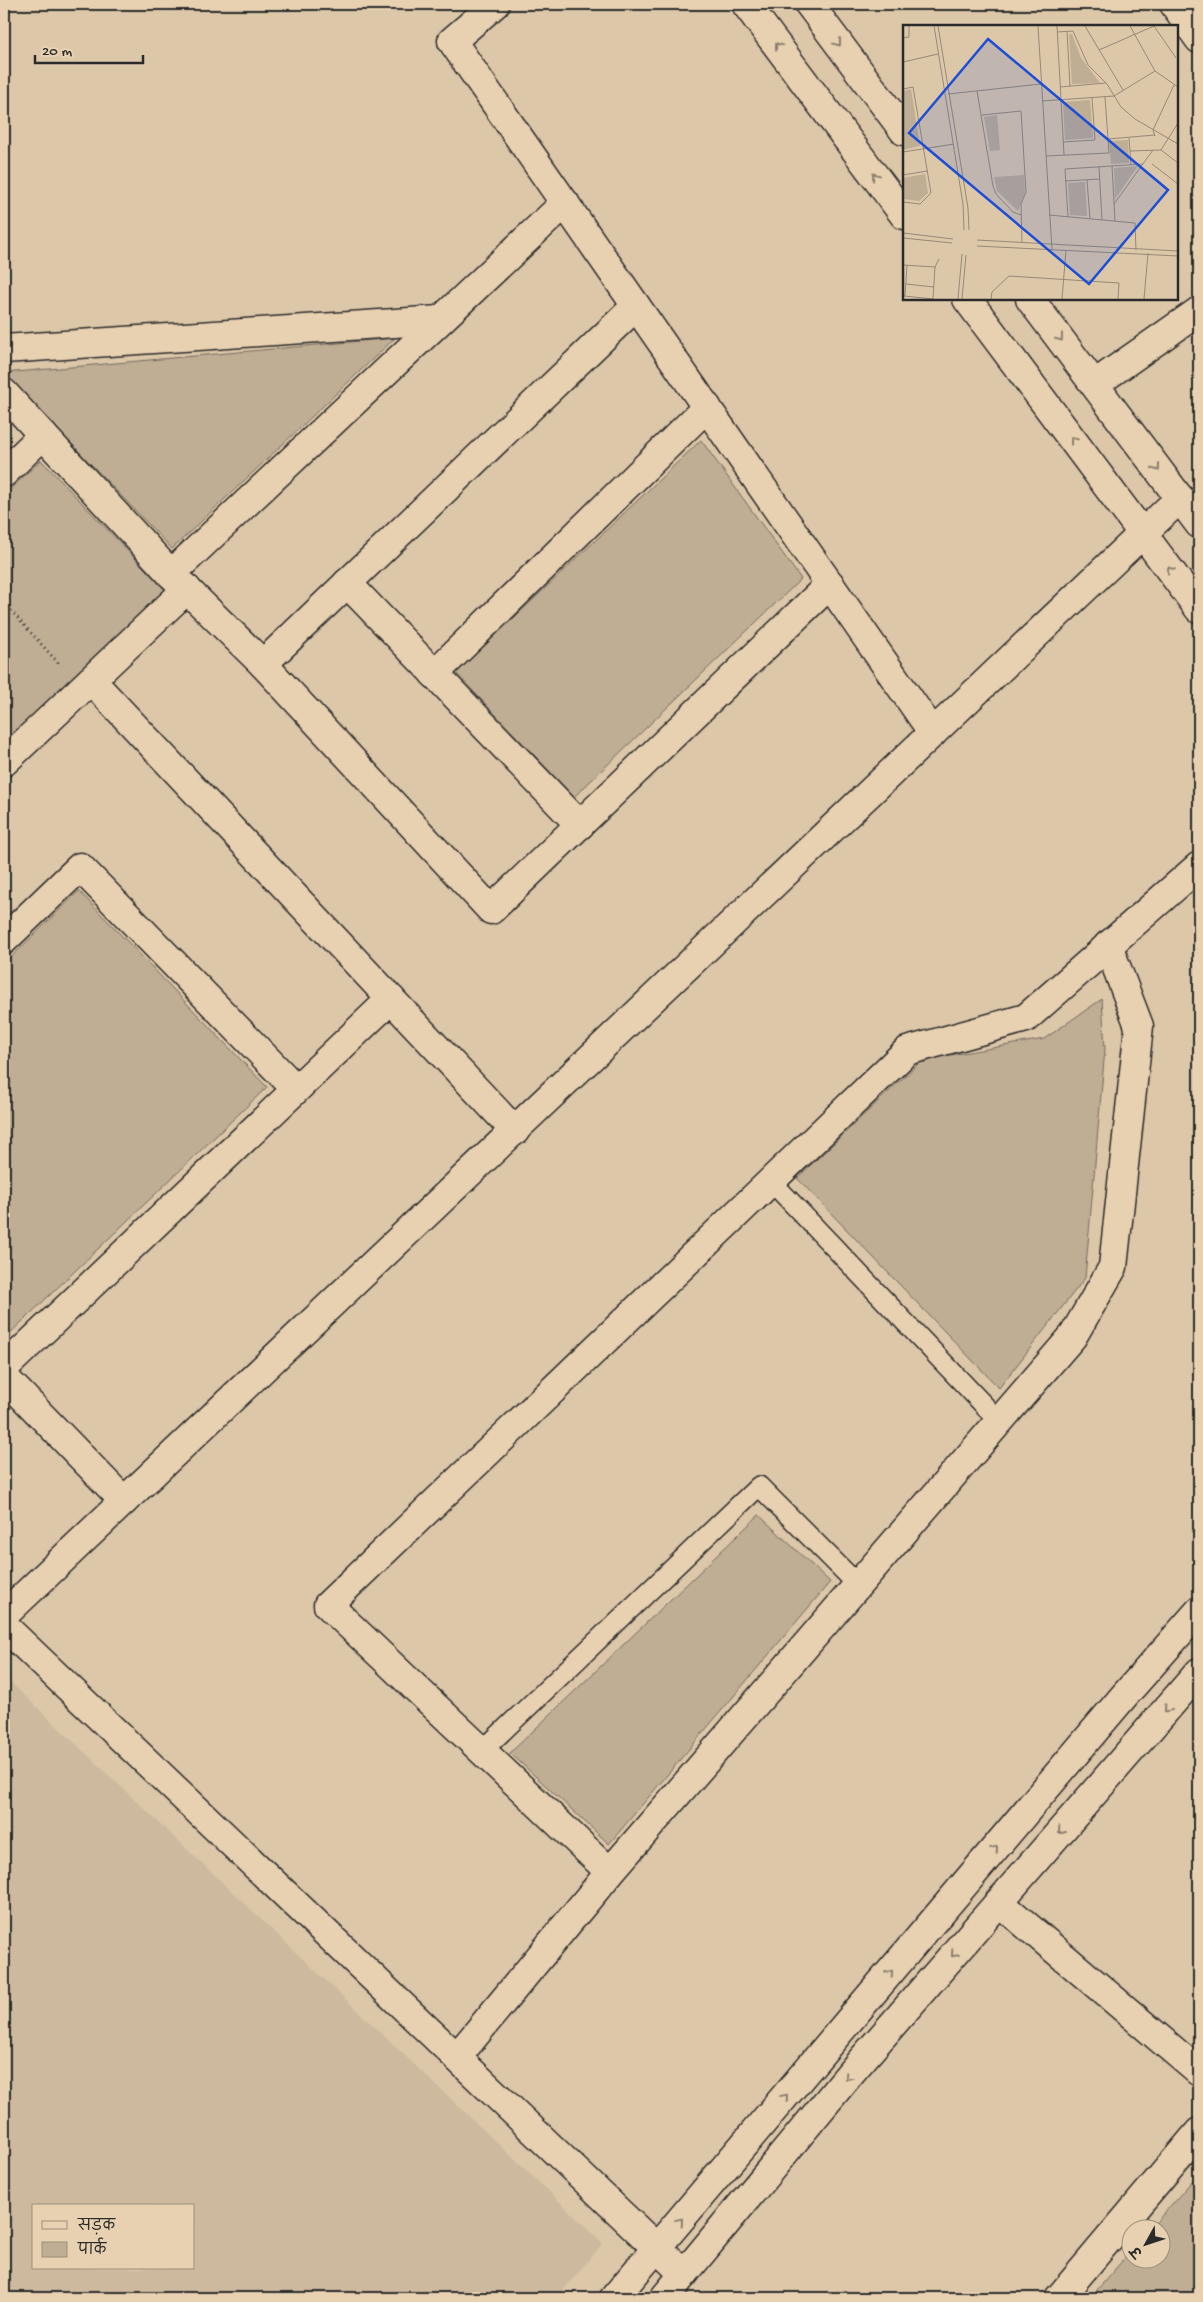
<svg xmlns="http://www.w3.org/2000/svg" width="1203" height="2302" font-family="'Gochi Hand','Playpen Sans Deva',sans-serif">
  <rect width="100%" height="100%" fill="#ddc7a9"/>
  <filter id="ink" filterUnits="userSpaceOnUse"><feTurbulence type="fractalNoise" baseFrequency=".02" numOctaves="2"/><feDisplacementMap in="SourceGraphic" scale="10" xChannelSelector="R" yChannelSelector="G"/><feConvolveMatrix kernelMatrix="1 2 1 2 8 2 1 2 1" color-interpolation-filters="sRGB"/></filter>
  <g filter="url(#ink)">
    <path fill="#cdb99e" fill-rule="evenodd" d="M4,1676L603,2243L557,2298H4ZM34,2206H194V2268H34Z"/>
    <g fill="#bfad94" stroke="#756c60">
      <path d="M395,338L172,549L4,373Z"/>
      <path d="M701,440L801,579L574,797L456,673Z"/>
      <path d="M41,460L166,591L4,745V495Z"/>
      <path d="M79,891L267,1087L4,1339V964Z"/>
      <path d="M1102,999L1105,1049L1085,1278L999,1388L797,1178L922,1060L1044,1039Z"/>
      <path d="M759,1515L830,1582L609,1844L510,1753Z"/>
      <path d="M1199,2173V2298H1090L1130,2252V2260H1160V2230L1150,2229Z"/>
    </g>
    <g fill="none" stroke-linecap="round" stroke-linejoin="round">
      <g stroke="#2b2b2b" stroke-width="22">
        <g id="lane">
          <path d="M771,1181L999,1421"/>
          <path d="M482,1751L759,1486L858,1585"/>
        </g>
      </g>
      <g stroke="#2b2b2b" stroke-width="31">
        <g id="street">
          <path d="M495,4L452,41L933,733"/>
          <path d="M1174,4L1199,39"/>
          <path d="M4,349L440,320"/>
          <path d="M1095,384L1199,311"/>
          <path d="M4,393L171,574L565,203"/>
          <path d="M4,473L43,435"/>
          <path d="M171,574L263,664L491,910L830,584"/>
          <path d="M347,583L580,825"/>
          <path d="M263,664L636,306"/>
          <path d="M434,674L707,407"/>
          <path d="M91,680L187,589"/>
          <path d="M4,762L91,680L515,1131"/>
          <path d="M4,940L80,867L296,1089"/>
          <path d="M4,1368L391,999"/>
          <path d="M4,1377L124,1501"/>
          <path d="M4,1615L1180,498"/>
          <path d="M4,1626L684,2274"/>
          <path d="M610,1872L328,1605L907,1051L1026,1018L1199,866"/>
          <path d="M999,1902L1199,2072"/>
          <path d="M457,2057L610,1872L1073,1336L1113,1267L1139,1026L1108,945"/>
          <path d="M1059,2298L1199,2132"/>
        </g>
      </g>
      <g stroke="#2b2b2b" stroke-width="31">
        <g id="secondary">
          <path d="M746,4L904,215"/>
          <path d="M809,4L904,131"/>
          <path d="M967,299L1199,609"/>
          <path d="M1030,299L1199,524"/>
          <path d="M614,2298L1124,1696L1199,1611"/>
          <path d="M664,2298L853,2070L1199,1672"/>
        </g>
      </g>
      <path stroke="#2b2b2b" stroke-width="3" stroke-dasharray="1 4" stroke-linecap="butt" d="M4,603L61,666"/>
      <use href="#lane" stroke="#e8d1b1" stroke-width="19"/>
      <use href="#street" stroke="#e8d1b1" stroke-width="28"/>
      <use href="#secondary" stroke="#e8d1b1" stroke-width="28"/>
    </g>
    <defs><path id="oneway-chevron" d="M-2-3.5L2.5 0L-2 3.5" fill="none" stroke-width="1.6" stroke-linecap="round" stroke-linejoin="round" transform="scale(1.25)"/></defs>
    <g stroke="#8a7e6e">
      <use href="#oneway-chevron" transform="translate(838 43) rotate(53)"/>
      <use href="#oneway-chevron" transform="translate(778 46) rotate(-127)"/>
      <use href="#oneway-chevron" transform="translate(875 176) rotate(-127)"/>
      <use href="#oneway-chevron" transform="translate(1060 338) rotate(53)"/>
      <use href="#oneway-chevron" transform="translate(1073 440) rotate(-127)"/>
      <use href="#oneway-chevron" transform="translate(1157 468) rotate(53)"/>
      <use href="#oneway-chevron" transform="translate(1170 570) rotate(-127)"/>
      <use href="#oneway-chevron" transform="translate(1167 1709) rotate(131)"/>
      <use href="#oneway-chevron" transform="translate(1061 1831) rotate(131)"/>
      <use href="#oneway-chevron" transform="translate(995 1849) rotate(-50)"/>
      <use href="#oneway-chevron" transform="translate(954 1954) rotate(131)"/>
      <use href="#oneway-chevron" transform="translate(890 1973) rotate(-50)"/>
      <use href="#oneway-chevron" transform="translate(848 2077) rotate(130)"/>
      <use href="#oneway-chevron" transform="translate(785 2097) rotate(-50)"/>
      <use href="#oneway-chevron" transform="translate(680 2221) rotate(-50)"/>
    </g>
  </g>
  <g transform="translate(903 25)">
    <rect width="275" height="275" fill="#ddc7a9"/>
    <path d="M166,9H169L178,33L197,58L169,59ZM8,64L17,121L0,125V66ZM187,75L190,113L162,115L160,77ZM94,90L97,125L87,126L81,92ZM225,115L226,138L208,139L206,116ZM235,141L212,174L211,143ZM22,149L25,168L16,176L0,174V153ZM121,150L122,168L115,186L94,166L91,152ZM182,157L184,191L167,190L165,158Z" fill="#bfad94"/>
    <path fill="none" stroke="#968977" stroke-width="1" d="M31,1L60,179L61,205M35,1L65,183L66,205M135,1L149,225M154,1L161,130M182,1L220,65M227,1L252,46M251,1L273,33M164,6L167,61M154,7L170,6L185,40L204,59L218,82L232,94L275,119M0,13L6,12V1M196,25L251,1M0,37L35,29M157,62L203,58M0,64L10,62L28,168L17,179L0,177M74,66L90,161L93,169L110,187L118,190M45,69L138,59M139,76L211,71L252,46L275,62M79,90L118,86L123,167L118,179L119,218M252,111L250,105L271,60M226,113L228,140M205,114L252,110M160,117L192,115L189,73M258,125L275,98M227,126L258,125L275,138M0,127L51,119M143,131L206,128L202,72M249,139L275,159M196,142L199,195M0,150L24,146M184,155L187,194M162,156L197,154M211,179L250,125M146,190L232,198L233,225M165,192L162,144L209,141M212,196L209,141L240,139M0,208L50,214M0,213L49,218M74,215L275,226M74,221L275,231M0,240L32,242M3,259L31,262M1,271L30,274M2,271L4,240M30,274L32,242L36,234M55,274L59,229M59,274L63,230M88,274L89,267L106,251L216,258L215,274M159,274L163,225M241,274L245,228"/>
    <path fill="#1d4ed8" fill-opacity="0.15" stroke="#1d4ed8" stroke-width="2.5" d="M85,14L265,165L186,259L6,108Z"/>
    <rect width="275" height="275" fill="none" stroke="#2b2b2b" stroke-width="2.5"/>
  </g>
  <rect width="1203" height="2302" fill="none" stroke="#e8d1b1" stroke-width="20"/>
  <rect x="10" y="10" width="1183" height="2282" fill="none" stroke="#2b2b2b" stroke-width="2" filter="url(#ink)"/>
  <rect x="32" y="2204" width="162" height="65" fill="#e8d1b1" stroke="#9c8f7b"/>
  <rect x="42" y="2221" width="25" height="8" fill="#e8d1b1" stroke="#9c8f7b"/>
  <text x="78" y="2230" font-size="15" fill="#2b2b2b">सड़क</text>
  <rect x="42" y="2242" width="25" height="15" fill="#bfad94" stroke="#9c8f7b"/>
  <text x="78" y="2254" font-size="15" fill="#2b2b2b">पार्क</text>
  <g transform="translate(1146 2244) rotate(230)"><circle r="24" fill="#e8d1b1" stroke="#9c8f7b"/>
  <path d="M0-4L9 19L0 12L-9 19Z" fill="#2b2b2b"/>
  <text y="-8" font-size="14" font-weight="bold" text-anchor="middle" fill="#2b2b2b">उ</text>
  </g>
  <path d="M35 55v8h108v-8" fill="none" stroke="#2b2b2b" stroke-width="2.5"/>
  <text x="42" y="55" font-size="15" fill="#2b2b2b" stroke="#e8d1b1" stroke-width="4" paint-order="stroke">20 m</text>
</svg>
